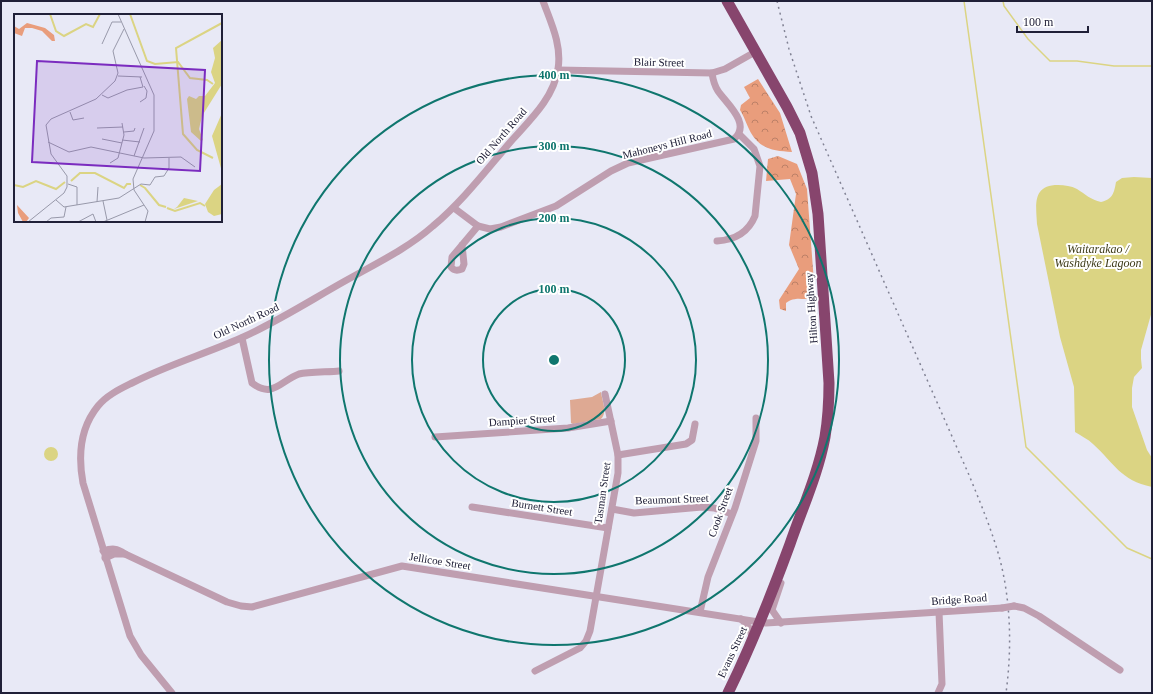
<svg xmlns="http://www.w3.org/2000/svg" width="1153" height="694" font-family="'Times New Roman',serif">
  <defs>
    <pattern id="forest-crowns" width="20" height="18" patternUnits="userSpaceOnUse"><rect width="20" height="18" fill="#e99d7c"/><path d="M2 6a3 3 0 1 1 6 0M12 15a3 3 0 1 1 6 0" fill="none" stroke="#bc8067"/></pattern>
  </defs>
  <rect width="100%" height="100%" fill="#e8e9f6"/>
  <g fill="url(#forest-crowns)">
    <path d="M758,79L780,113L792,152C775,151 761,150 751,133C747,126 745,118 740,110L741,105L750,98L744,87Z"/>
    <path d="M778,156L797,164L807,189L815,296C805,303 798,294 786,303V311L780,309L779,300L799,269L789,245L796,194L790,179L766,181L768,159Z"/>
  </g>
  <path fill="#dea993" d="M601,392C602,401 608,412 601,419L573,424L571,423L570,400L592,397Z"/>
  <g fill="#dbd483">
    <path d="M1134,177L1152,178V311L1141,350V359L1142,368L1134,377L1132,388V407L1147,450L1152,458V487C1120,480 1115,464 1093,444C1088,439 1081,436 1075,432L1074,387L1060,337L1037,224C1036,205 1032,185 1058,185C1065,185 1071,186 1077,189C1085,194 1091,200 1101,202C1113,199 1114,193 1116,182L1122,178Z"/>
    <circle cx="51" cy="454" r="7"/>
  </g>
  <g fill="none" stroke-linecap="round" stroke-linejoin="round">
    <g stroke="#dbd483" stroke-width="1.5">
      <path d="M964,1L1026,447L1127,548L1152,559"/>
      <path d="M1003,1L1004,6L1028,39L1050,61H1077L1114,66H1152"/>
    </g>
    <g stroke="#bf9eb0" stroke-width="7">
      <path d="M558,70L712,73L725,69L755,52"/>
      <path d="M454,208L478,226L490,229L501,227L556,206L611,171L628,163L734,139C752,124 726,103 718,91C714,85 713,80 712,73"/>
      <path d="M717,241C735,240 748,233 755,216L760,166L754,149L739,134"/>
      <path d="M462,245L464,264L462,269C457,271 454,271 451,267L452,257L478,226"/>
      <path d="M242,338L252,383C273,399 280,381 299,374C308,372 329,372 339,371"/>
      <path d="M435,437L568,428L611,421"/>
      <path d="M618,455L686,444L692,440L695,424"/>
      <path d="M472,507L608,528"/>
      <path d="M612,509L634,513L702,507L714,508L732,514"/>
      <path d="M103,551C112,548 117,548 125,554L227,602L241,606L252,607L402,566L766,623L1002,608"/>
      <path d="M105,558L114,554H125"/>
      <path d="M1014,606L1024,608L1039,616L1120,670"/>
      <path d="M700,612L708,577L735,508L756,441V418"/>
      <path d="M741,619C748,625 751,629 752,639"/>
      <path d="M781,623L772,610L781,583"/>
      <path d="M535,671L580,648L586,641L590,631L618,473V455L605,394"/>
      <path d="M172,693L141,655L130,636L83,483C78,456 80,428 98,406C107,395 120,389 132,383C167,365 205,354 241,338C277,322 311,300 345,281C375,264 407,249 433,226C463,201 487,169 513,139C531,119 554,97 558,69C562,45 551,23 543,1"/>
      <path d="M938,693L942,684L939,612"/>
    </g>
    <path stroke="#87456d" stroke-width="11" d="M727,1L787,107L800,133L812,173L818,214L829,383C829,401 828,419 825,437C818,474 802,509 790,544C771,596 752,644 728,693"/>
    <path stroke="#818294" stroke-width="1.5" stroke-dasharray="2 4" stroke-linecap="butt" d="M777,1L789,49L811,116L969,475C980,502 991,528 999,556C1011,600 1012,648 1006,693"/>
    <path stroke="#bf9eb0" stroke-width="7" d="M1002,608L1014,606"/>
  </g>
  <g fill="none" stroke="#0f766e" stroke-width="2">
    <circle cx="554" cy="360" r="71"/>
    <circle cx="554" cy="360" r="142"/>
    <circle cx="554" cy="360" r="214"/>
    <circle cx="554" cy="360" r="285"/>
  </g>
  <g text-anchor="middle" stroke-width="4" stroke-linejoin="round" paint-order="stroke">
    <g font-size="11" fill="#202038" stroke="#fff">
      <text transform="translate(659 62) rotate(1)" y="4">Blair Street</text>
      <text transform="translate(501 136) rotate(-49)" y="4">Old North Road</text>
      <text transform="translate(667 144) rotate(-14)" y="4">Mahoneys Hill Road</text>
      <text transform="translate(811 308) rotate(-94)" y="4">Hilton Highway</text>
      <text transform="translate(246 321) rotate(-25)" y="4">Old North Road</text>
      <text transform="translate(522 420) rotate(-4)" y="4">Dampier Street</text>
      <text transform="translate(602 493) rotate(-82)" y="4">Tasman Street</text>
      <text transform="translate(672 499) rotate(-2)" y="4">Beaumont Street</text>
      <text transform="translate(542 507) rotate(9)" y="4">Burnett Street</text>
      <text transform="translate(720 512) rotate(-70)" y="4">Cook Street</text>
      <text transform="translate(440 561) rotate(9)" y="4">Jellicoe Street</text>
      <text transform="translate(959 599) rotate(-4)" y="4">Bridge Road</text>
      <text transform="translate(732 652) rotate(-65)" y="4">Evans Street</text>
    </g>
    <g font-size="12" font-style="italic" fill="#3e3b18" stroke="#fff">
      <text x="1098" y="253">Waitarakao /<tspan x="1098" dy="14">Washdyke Lagoon</tspan></text>
    </g>
  </g>
  <g transform="translate(14 14)">
    <rect width="208" height="208" fill="#e8e9f6"/>
    <path d="M13,9L31,14L40,21L41,27H38L28,17L18,14H11L8,22L0,19V12L5,15ZM3,191L15,204L12,208H9L4,199Z" fill="#e99d7c"/>
    <path d="M208,26V70L188,102L185,115L189,126L187,127L177,118L173,85L175,82L182,85L185,82H191L201,69L197,58L201,44L199,34ZM208,99V158L198,122ZM208,170V200L200,202L194,198L191,190L200,176ZM170,184L184,187L160,195L163,193Z" fill="#dbd483"/>
    <path fill="none" stroke="#dbd483" stroke-width="2" d="M36,0L42,17L50,22L72,10L79,13L86,0M116,0L133,47L141,50L164,48L176,64L193,66L199,70M199,144L183,136L169,120L162,34L208,9M57,167L66,159H81L110,174L113,170H117M0,171L9,173L22,167L42,175L51,168M126,171L131,174L145,191L152,193M153,194L161,197L186,189L191,192"/>
    <path fill="none" stroke="#9899aa" stroke-width="1" d="M104,0L140,81V117L119,165L120,176L134,197L131,208M88,30L98,8H107M104,62L128,63M88,81L94,84L113,76L129,73L126,63M126,88L132,84L133,77L130,72M56,98L59,106L70,104M83,114L109,113M110,118L120,117L121,114M88,125L108,129M108,126L126,128M34,128L55,138L77,133L130,144L167,143L181,153M120,142L130,114M96,149L104,144L110,121L108,109M54,170L63,173V191M42,186L50,193L105,184L127,170L136,171L141,163L150,162L155,154V144M89,187L93,206M83,188L84,173M14,208L50,179L53,173V162L37,140L32,111L37,105L82,85L101,67L104,59L99,37L110,15M32,208L37,204L50,203L52,193M64,208L79,200L82,208M89,208L130,191"/>
    <path fill="#7b2cbf" fill-opacity="0.15" stroke="#7b2cbf" stroke-width="2" d="M23,47L191,56L186,157L18,148Z"/>
    <rect width="208" height="208" fill="none" stroke="#202038" stroke-width="2"/>
  </g>
  <circle cx="554" cy="360" r="6" fill="#0f766e" stroke="#fff" stroke-width="2"/>
  <g font-size="12" text-anchor="middle" font-weight="bold" fill="#0f766e" stroke="#fff" stroke-width="4" stroke-linejoin="round" paint-order="stroke">
    <text x="554" y="79">400 m</text>
    <text x="554" y="150">300 m</text>
    <text x="554" y="222">200 m</text>
    <text x="554" y="293">100 m</text>
  </g>
  <rect width="1153" height="694" fill="none" stroke="#202038" stroke-width="4"/>
  <path d="M1017 26v6h71v-6" fill="none" stroke="#202038" stroke-width="2"/>
  <text x="1023" y="26" font-size="12" fill="#202038" stroke="#ffffff" stroke-width="3" paint-order="stroke">100 m</text>
</svg>
